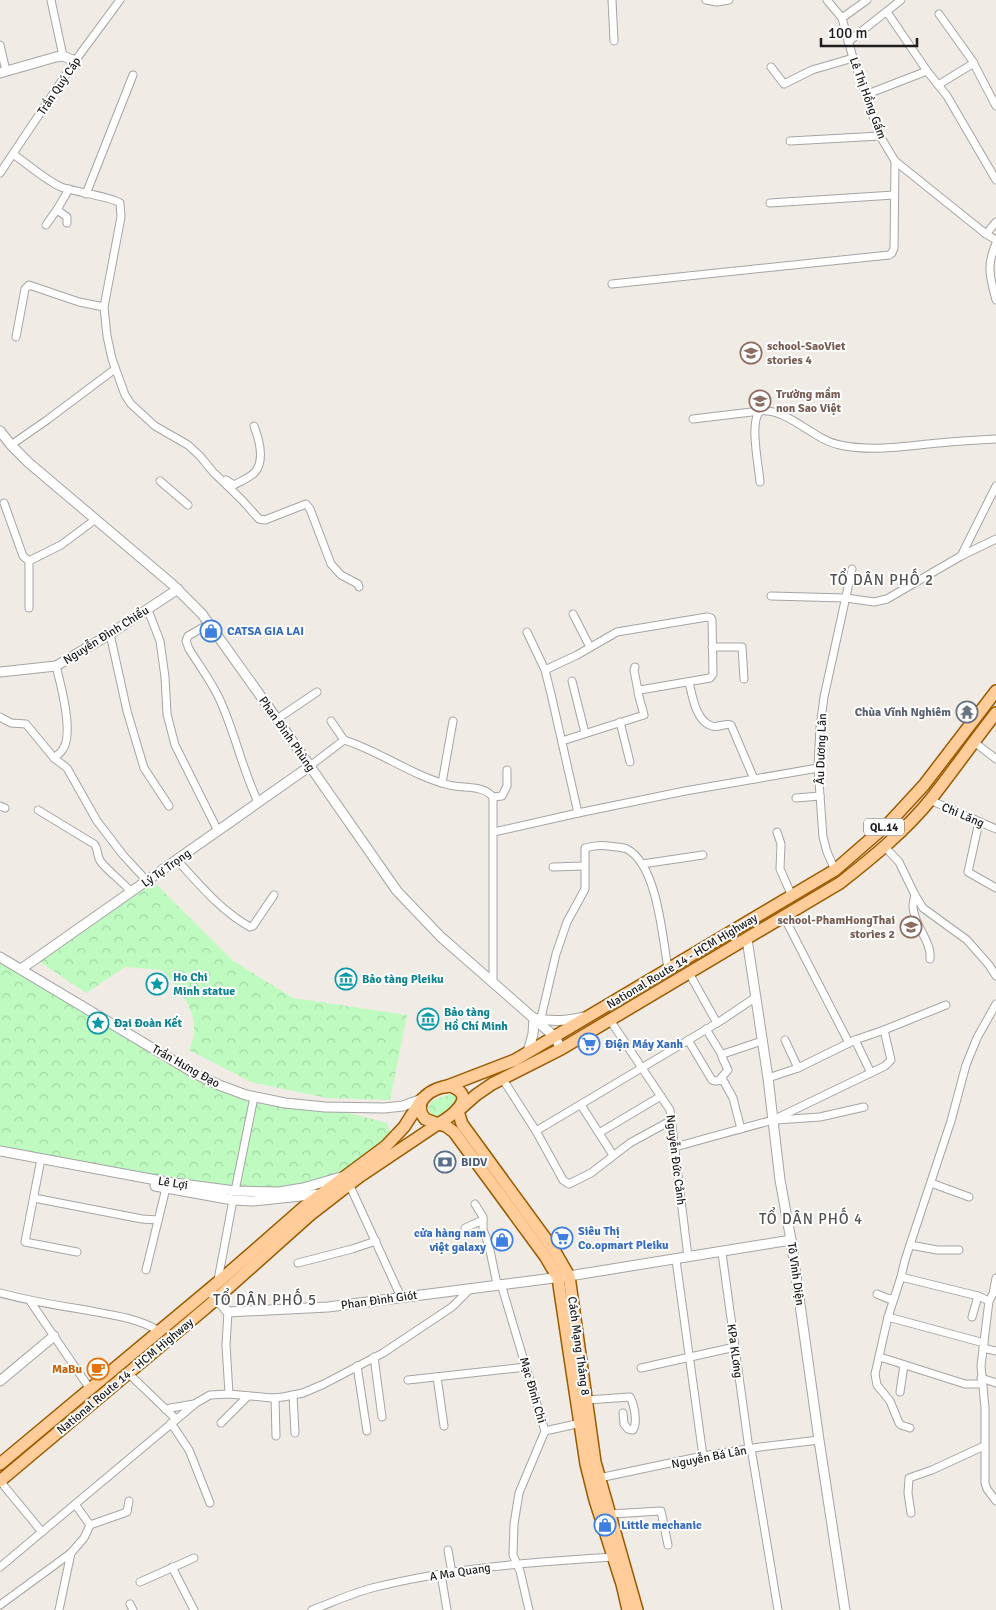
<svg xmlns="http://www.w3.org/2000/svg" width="996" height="1610" font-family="Signika,sans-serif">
  <defs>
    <pattern id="park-crowns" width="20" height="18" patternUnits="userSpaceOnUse" patternTransform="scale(1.25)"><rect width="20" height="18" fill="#bffbc0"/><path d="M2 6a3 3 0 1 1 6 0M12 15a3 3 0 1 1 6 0" fill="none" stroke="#a4d7a5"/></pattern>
  </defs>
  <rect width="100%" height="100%" fill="#f0ebe4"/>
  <g fill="url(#park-crowns)">
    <path d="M154,882L232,960L293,998L407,1015L390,1100L327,1098L251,1082L189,1050C204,1017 183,994 162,970L125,967L86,993L40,962Z"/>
    <path d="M0,959L167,1064L219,1085L325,1107L387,1123L390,1132L386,1143L354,1165L323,1178L302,1184L257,1190L235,1191L0,1151Z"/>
    <path d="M450,1094L455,1095L458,1100V1104L439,1117L431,1114L428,1108L432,1101Z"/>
  </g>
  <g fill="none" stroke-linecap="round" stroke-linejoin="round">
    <g stroke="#a5a5a5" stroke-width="9">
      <g id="minor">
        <path d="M51,0L63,56"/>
        <path d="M612,0L614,41"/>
        <path d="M706,0L717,2L729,0"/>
        <path d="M827,0L842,18L853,58L880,136L895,161L986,234L996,240"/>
        <path d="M887,12L927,71L947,96L996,180"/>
        <path d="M842,18L867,0"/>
        <path d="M848,42L901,0"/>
        <path d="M0,45L6,71"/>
        <path d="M975,66L996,106"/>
        <path d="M771,67L784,84L812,70L853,58"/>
        <path d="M938,85L974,63L939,14"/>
        <path d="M865,95L927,71"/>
        <path d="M790,141L880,136"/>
        <path d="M13,154C26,163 47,181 61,187C72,191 115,198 120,203L121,217L104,307L107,336L112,359L125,395L131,404L155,426L188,445L200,456L213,472L242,500L259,519L265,520L306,504L310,509L331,564L341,575L358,584L359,587"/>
        <path d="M0,173L75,61L120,0"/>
        <path d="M86,194L133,75"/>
        <path d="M770,203L894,195"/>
        <path d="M67,223V217L60,212L58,208L69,189"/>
        <path d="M46,225L58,208"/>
        <path d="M986,234L996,222"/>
        <path d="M996,243C986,267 990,276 996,300"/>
        <path d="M612,284L889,255L892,253L894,248L895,161"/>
        <path d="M16,337L25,289L29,285L79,302L104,307"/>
        <path d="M693,419L760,411"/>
        <path d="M11,445L47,420L115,369"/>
        <path d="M226,480L234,485C241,481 250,478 255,472C265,460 259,439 254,426"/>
        <path d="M160,481L188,505"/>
        <path d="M760,482C759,467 749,422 760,411C788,408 813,440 840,445C873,452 905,446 939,443C958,441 977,440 996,439"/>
        <path d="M4,503L23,556L29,561L61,545L96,519"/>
        <path d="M961,556L996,539"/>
        <path d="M29,561V608"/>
        <path d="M771,596L846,598L874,602L887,599L961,556L996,486"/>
        <path d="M148,610L160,641L165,677L167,714L175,745L218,831"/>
        <path d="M573,614L590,647"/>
        <path d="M209,624L188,636L186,641L189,649C199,665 211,681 219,698C235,732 242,769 258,802"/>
        <path d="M527,632L545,670L551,694L578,813"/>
        <path d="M110,634L127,711L144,768L169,806"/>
        <path d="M712,647H742L744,679"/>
        <path d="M635,667L634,670L638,691"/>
        <path d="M545,670L577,655L617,632L707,617L711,618L712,620L713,674L710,678L640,690L638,693L644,715L562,741"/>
        <path d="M572,681L585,733"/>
        <path d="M689,682C692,695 696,722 712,726C718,728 725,723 731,725L754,779"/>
        <path d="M0,717L11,723L26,724L54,758L67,768L97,821L123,855L147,881"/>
        <path d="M277,719L317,692"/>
        <path d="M331,721L344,740"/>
        <path d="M620,722L630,762"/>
        <path d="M974,742L996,759"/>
        <path d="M54,758C57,755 61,753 63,749C74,733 61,685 56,666"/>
        <path d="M310,766L344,740C380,751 412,776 449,785C463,789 482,784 493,797V982"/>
        <path d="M442,783L453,721"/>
        <path d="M493,797L502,796L507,786V770"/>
        <path d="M796,798L820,796"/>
        <path d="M930,800L996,829"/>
        <path d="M0,806L5,808"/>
        <path d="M38,810L94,844C99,849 96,856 101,862C110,873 122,881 131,892"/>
        <path d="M979,822L968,872L996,888"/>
        <path d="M494,832L578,813L685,791L818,768"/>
        <path d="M777,832L781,844L780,869L792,896"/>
        <path d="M884,846L899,862L915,895L923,908L967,940L989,965L996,976"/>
        <path d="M177,860C199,884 221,911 250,927L253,926L274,895"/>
        <path d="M642,864L703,855"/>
        <path d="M553,867L584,866"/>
        <path d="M835,870L827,852L823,837L818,768L820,727L824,697L852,569"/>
        <path d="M915,895C914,899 913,904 913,907C914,926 932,941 930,959"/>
        <path d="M784,917L849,1043"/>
        <path d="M689,973L717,1023"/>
        <path d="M996,1004L977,1038L966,1065L951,1121L905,1260L901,1277L978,1296L989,1301L981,1366L985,1408V1483L987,1489L996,1501"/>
        <path d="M610,1020L670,1110L688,1257"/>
        <path d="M540,1022L556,954L567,922L585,889V848C593,846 601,845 608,846C615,847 622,847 627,849C658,866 662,937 668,968"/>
        <path d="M706,1029L722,1055"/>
        <path d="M688,1040L712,1080L715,1081L723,1080L733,1098L741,1129"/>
        <path d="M785,1040L798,1068"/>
        <path d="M855,1040L871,1073"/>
        <path d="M502,1078L536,1131L563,1180L569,1184L591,1173L630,1143L672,1120"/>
        <path d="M768,1078L798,1068L855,1040L884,1030L946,1005"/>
        <path d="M720,1079L728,1070L722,1057L723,1054L762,1041"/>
        <path d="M581,1105L613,1155"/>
        <path d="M776,1120L820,1117L864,1107"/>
        <path d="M536,1131L722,1020L756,997"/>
        <path d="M599,1133L661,1096"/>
        <path d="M675,1147L773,1120L885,1066L891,1060L884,1030"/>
        <path d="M40,1164L25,1242L77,1252"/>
        <path d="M931,1183L969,1197"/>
        <path d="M349,1184L401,1297"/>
        <path d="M235,1191L254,1097"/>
        <path d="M34,1198L142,1219L158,1220"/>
        <path d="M475,1204L483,1217V1229L489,1246L497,1284"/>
        <path d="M465,1228L483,1220"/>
        <path d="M910,1245L937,1250H959"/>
        <path d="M722,1253L749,1449"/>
        <path d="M676,1260L703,1456"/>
        <path d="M298,1263L352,1249L376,1241"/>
        <path d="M146,1270L166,1188"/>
        <path d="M901,1277L888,1317L875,1374L877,1385L890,1401L899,1423L901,1425L910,1428"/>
        <path d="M218,1280L233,1200"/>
        <path d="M501,1284L545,1431L519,1493L514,1524L513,1555L520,1571L529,1610"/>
        <path d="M0,1293C27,1300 53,1305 80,1309C106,1314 136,1317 159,1331"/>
        <path d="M877,1294L889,1299L894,1298"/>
        <path d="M30,1301L90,1389"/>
        <path d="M989,1301L993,1294L996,1278"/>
        <path d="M228,1312L226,1345L229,1394L272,1398L283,1397L303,1393L324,1384L383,1353L452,1307L471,1288"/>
        <path d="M888,1317L984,1343"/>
        <path d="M972,1317L978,1296"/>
        <path d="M983,1348L996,1351"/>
        <path d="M374,1357L382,1417"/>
        <path d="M880,1357L965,1384H982"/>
        <path d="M357,1366L367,1431"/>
        <path d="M641,1368L735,1347"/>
        <path d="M128,1373L176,1419"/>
        <path d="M437,1377L444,1426"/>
        <path d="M981,1378L996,1383"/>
        <path d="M408,1380L526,1367"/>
        <path d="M900,1392L904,1365"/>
        <path d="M293,1395L295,1433"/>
        <path d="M275,1398L276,1436"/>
        <path d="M587,1400L630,1397C634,1404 638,1422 633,1430L628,1429L624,1424L623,1413"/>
        <path d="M165,1409L194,1404"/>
        <path d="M171,1423L189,1450L210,1503"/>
        <path d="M221,1423L248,1396"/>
        <path d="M545,1431L581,1423"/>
        <path d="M751,1448L778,1610"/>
        <path d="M599,1478L703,1456L760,1447L819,1440"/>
        <path d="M0,1481L42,1532"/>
        <path d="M911,1513L908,1493L909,1478L932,1470L984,1446"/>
        <path d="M610,1514L661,1511L668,1545"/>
        <path d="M90,1525L127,1512L129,1501"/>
        <path d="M448,1550L452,1573"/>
        <path d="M0,1567L196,1403L210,1395L229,1394"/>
        <path d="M172,1567L194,1610"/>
        <path d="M441,1574L447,1610"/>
        <path d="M140,1582L194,1558"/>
        <path d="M130,1604L133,1610"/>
        <path d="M0,1605L71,1553"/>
        <path d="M59,1610L71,1553L84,1538L90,1525L75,1504"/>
        <path d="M312,1610C331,1603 352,1593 372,1588C451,1568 532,1562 613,1557"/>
      </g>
    </g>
    <g stroke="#a5a5a5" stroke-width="11">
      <g id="tertiary">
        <path d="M0,73L56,57L63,56L75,61"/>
        <path d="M0,431L11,445L29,463L172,584L202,614L277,719L397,891L441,937L555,1037L561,1049"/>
        <path d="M0,672L56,666L110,634L178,589"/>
        <path d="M747,939L768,1078L780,1180L791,1240L819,1440L845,1610"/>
        <path d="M0,957L194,1073L219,1085L246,1095L285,1103L325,1107L384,1108L403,1106L422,1099"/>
        <path d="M21,969L310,766"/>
        <path d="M528,1052L533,1034L534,1018C550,1022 567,1021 583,1017"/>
        <path d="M0,1151L167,1182L235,1191L279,1192L303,1188L341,1177"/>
        <path d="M155,1186L233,1200L253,1201L320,1194"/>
        <path d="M212,1293L228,1312L328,1307L569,1276L791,1240"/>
        <path d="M0,1381L54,1336"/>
      </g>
    </g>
    <g stroke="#995b00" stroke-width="14">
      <g id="primary">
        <path d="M450,1086C479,1096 452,1116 438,1124L425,1119C410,1101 433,1087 450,1086Z"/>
        <path d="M445,1087L515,1060L835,870L889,823L924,785L996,691"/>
        <path d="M0,1464L217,1283L304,1207L386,1146L404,1127L422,1099"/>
        <path d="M0,1481L207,1307L310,1215L359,1177L438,1124L446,1126L454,1132L545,1256L558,1278L586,1464L595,1500L622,1584L628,1610"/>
        <path d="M637,1610L595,1462L569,1276L554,1250L462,1124L458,1111L476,1095L492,1084L561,1049L840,883C872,858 905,831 931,799C953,771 974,741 996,713"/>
      </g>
    </g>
    <use href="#minor" stroke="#fff" stroke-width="7"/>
    <use href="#tertiary" stroke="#fff" stroke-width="9"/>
    <use href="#primary" stroke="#ffcc9a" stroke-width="11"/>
  </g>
  <defs>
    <g id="school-ring" transform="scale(1.125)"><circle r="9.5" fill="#fff" stroke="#8d6e63" stroke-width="1.5"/><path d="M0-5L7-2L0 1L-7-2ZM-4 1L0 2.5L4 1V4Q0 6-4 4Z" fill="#8d6e63"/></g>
    <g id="shop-ring" transform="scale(1.125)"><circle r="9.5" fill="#fff" stroke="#3f7fe0" stroke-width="1.5"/><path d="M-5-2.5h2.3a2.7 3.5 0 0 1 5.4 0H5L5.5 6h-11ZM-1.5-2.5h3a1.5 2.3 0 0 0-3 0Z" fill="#3f7fe0"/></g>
    <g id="temple-ring" transform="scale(1.125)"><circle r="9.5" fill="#fff" stroke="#6b7280" stroke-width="1.5"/><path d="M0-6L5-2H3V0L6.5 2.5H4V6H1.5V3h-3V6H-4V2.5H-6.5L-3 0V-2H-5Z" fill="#6b7280"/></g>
    <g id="museum-ring" transform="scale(1.125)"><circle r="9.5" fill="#fff" stroke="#0f9aa8" stroke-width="1.5"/><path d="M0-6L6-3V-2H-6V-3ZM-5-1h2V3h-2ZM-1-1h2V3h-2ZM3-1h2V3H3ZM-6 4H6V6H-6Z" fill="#0f9aa8"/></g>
    <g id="sight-ring" transform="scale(1.125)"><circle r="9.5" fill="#fff" stroke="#0f9aa8" stroke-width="1.5"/><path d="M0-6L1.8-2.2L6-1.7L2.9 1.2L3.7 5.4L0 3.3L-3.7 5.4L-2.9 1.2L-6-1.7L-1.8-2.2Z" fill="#0f9aa8"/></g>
    <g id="supermarket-ring" transform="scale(1.125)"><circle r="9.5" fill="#fff" stroke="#3f7fe0" stroke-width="1.5"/><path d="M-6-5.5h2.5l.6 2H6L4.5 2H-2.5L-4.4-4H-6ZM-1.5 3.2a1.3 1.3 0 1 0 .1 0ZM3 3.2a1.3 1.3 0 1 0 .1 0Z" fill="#3f7fe0"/></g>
    <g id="bank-ring" transform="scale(1.125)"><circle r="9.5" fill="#fff" stroke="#5c6f8a" stroke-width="1.5"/><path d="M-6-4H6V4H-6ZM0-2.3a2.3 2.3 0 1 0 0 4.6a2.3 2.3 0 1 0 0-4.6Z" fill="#5c6f8a"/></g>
    <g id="cafe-ring" transform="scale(1.125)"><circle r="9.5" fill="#fff" stroke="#e8710a" stroke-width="1.5"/><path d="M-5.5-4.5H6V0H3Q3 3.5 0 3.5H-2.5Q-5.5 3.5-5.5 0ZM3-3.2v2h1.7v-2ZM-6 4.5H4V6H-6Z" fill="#e8710a"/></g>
  </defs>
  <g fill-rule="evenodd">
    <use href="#school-ring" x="751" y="353"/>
    <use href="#school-ring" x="760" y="401"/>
    <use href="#shop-ring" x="211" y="631"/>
    <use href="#temple-ring" x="967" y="712"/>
    <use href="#school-ring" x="911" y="927"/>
    <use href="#museum-ring" x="346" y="979"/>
    <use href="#sight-ring" x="157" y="984"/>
    <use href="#museum-ring" x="428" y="1019"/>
    <use href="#sight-ring" x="98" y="1023"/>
    <use href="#supermarket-ring" x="589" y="1044"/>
    <use href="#bank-ring" x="445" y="1162"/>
    <use href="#supermarket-ring" x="562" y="1238"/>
    <use href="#shop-ring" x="502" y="1240"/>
    <use href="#cafe-ring" x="98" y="1369"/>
    <use href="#shop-ring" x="605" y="1525"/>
  </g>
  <g text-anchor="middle" stroke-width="4" stroke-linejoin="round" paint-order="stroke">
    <rect fill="#fff" stroke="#626262" stroke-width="1" x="864" y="818.5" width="40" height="17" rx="4"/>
    <g font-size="11" font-weight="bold" fill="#1e1e1e">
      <text x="884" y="831">QL.14</text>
    </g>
    <g font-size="12" fill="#1e1e1e" stroke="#fff">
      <text transform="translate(59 86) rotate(-56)" y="4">Trần Quý Cáp</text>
      <text transform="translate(868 98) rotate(70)" y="4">Lê Thị Hồng Gấm</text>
      <text transform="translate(106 635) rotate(-32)" y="4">Nguyễn Đình Chiểu</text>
      <text transform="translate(287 734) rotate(55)" y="4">Phan Đình Phùng</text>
      <text transform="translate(821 749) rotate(-88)" y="4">Âu Dương Lân</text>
      <text transform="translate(963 815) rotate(23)" y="4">Chi Lăng</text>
      <text transform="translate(166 868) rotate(-35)" y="4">Lý Tự Trọng</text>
      <text transform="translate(682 961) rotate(-31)" y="4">National Route 14 - HCM Highway</text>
      <text transform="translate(186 1066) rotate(29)" y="4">Trần Hưng Đạo</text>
      <text transform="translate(676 1160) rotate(83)" y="4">Nguyễn Đức Cảnh</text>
      <text transform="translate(173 1183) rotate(9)" y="4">Lê Lợi</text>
      <text transform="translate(796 1274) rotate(82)" y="4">Tô Vĩnh Diện</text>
      <text transform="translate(379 1300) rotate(-8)" y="4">Phan Đình Giót</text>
      <text transform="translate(579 1346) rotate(82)" y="4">Cách Mạng Tháng 8</text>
      <text transform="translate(735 1351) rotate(82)" y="4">KPa KLơng</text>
      <text transform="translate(125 1376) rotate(-40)" y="4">National Route 14 - HCM Highway</text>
      <text transform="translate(533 1390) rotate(74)" y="4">Mạc Đĩnh Chi</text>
      <text transform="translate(709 1457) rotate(-11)" y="4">Nguyễn Bá Lân</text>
      <text transform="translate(460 1572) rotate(-9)" y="4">A Ma Quang</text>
    </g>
    <g font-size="12" font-weight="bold" fill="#785e54" stroke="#fff" text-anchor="start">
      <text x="767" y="350">school-SaoViet<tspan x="767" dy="14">stories 4</tspan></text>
      <text x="776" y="398">Trường mầm<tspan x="776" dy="14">non Sao Việt</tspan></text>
      <text x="895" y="924" text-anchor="end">school-PhamHongThai<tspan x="895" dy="14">stories 2</tspan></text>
    </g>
    <g font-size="12" font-weight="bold" fill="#366cbe" stroke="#fff" text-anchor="start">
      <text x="227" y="635">CATSA GIA LAI</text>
      <text x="605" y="1048">Điện Máy Xanh</text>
      <text x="578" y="1235">Siêu Thị<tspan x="578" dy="14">Co.opmart Pleiku</tspan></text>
      <text x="486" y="1237" text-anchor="end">cửa hàng nam<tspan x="486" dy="14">việt galaxy</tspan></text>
      <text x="621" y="1529">Little mechanic</text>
    </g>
    <g font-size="12" font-weight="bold" fill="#5b616d" stroke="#fff" text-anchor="end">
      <text x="951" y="716">Chùa Vĩnh Nghiêm</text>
    </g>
    <g font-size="12" font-weight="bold" fill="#0d838f" stroke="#fff" text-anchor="start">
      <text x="173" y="981">Ho Chi<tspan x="173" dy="14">Minh statue</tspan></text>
      <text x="362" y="983">Bảo tàng Pleiku</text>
      <text x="444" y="1016">Bảo tàng<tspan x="444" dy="14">Hồ Chí Minh</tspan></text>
      <text x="114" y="1027">Đại Đoàn Kết</text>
    </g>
    <g font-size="12" font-weight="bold" fill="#4e5e75" stroke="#fff" text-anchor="start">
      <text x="461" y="1166">BIDV</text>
    </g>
    <g font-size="12" font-weight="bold" fill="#c56008" stroke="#fff" text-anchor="end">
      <text x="82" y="1373">MaBu</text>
    </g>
    <g font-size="15" letter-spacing="1" fill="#515151" stroke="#fff">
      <text x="882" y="585">TỔ DÂN PHỐ 2</text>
      <text x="811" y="1224">TỔ DÂN PHỐ 4</text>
      <text x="265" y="1305">TỔ DÂN PHỐ 5</text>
    </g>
  </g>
  <path d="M821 38v8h96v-8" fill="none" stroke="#1e1e1e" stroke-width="2.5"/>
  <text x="828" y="38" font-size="15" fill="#1e1e1e" stroke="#ffffff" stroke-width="4" paint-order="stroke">100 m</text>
</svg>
